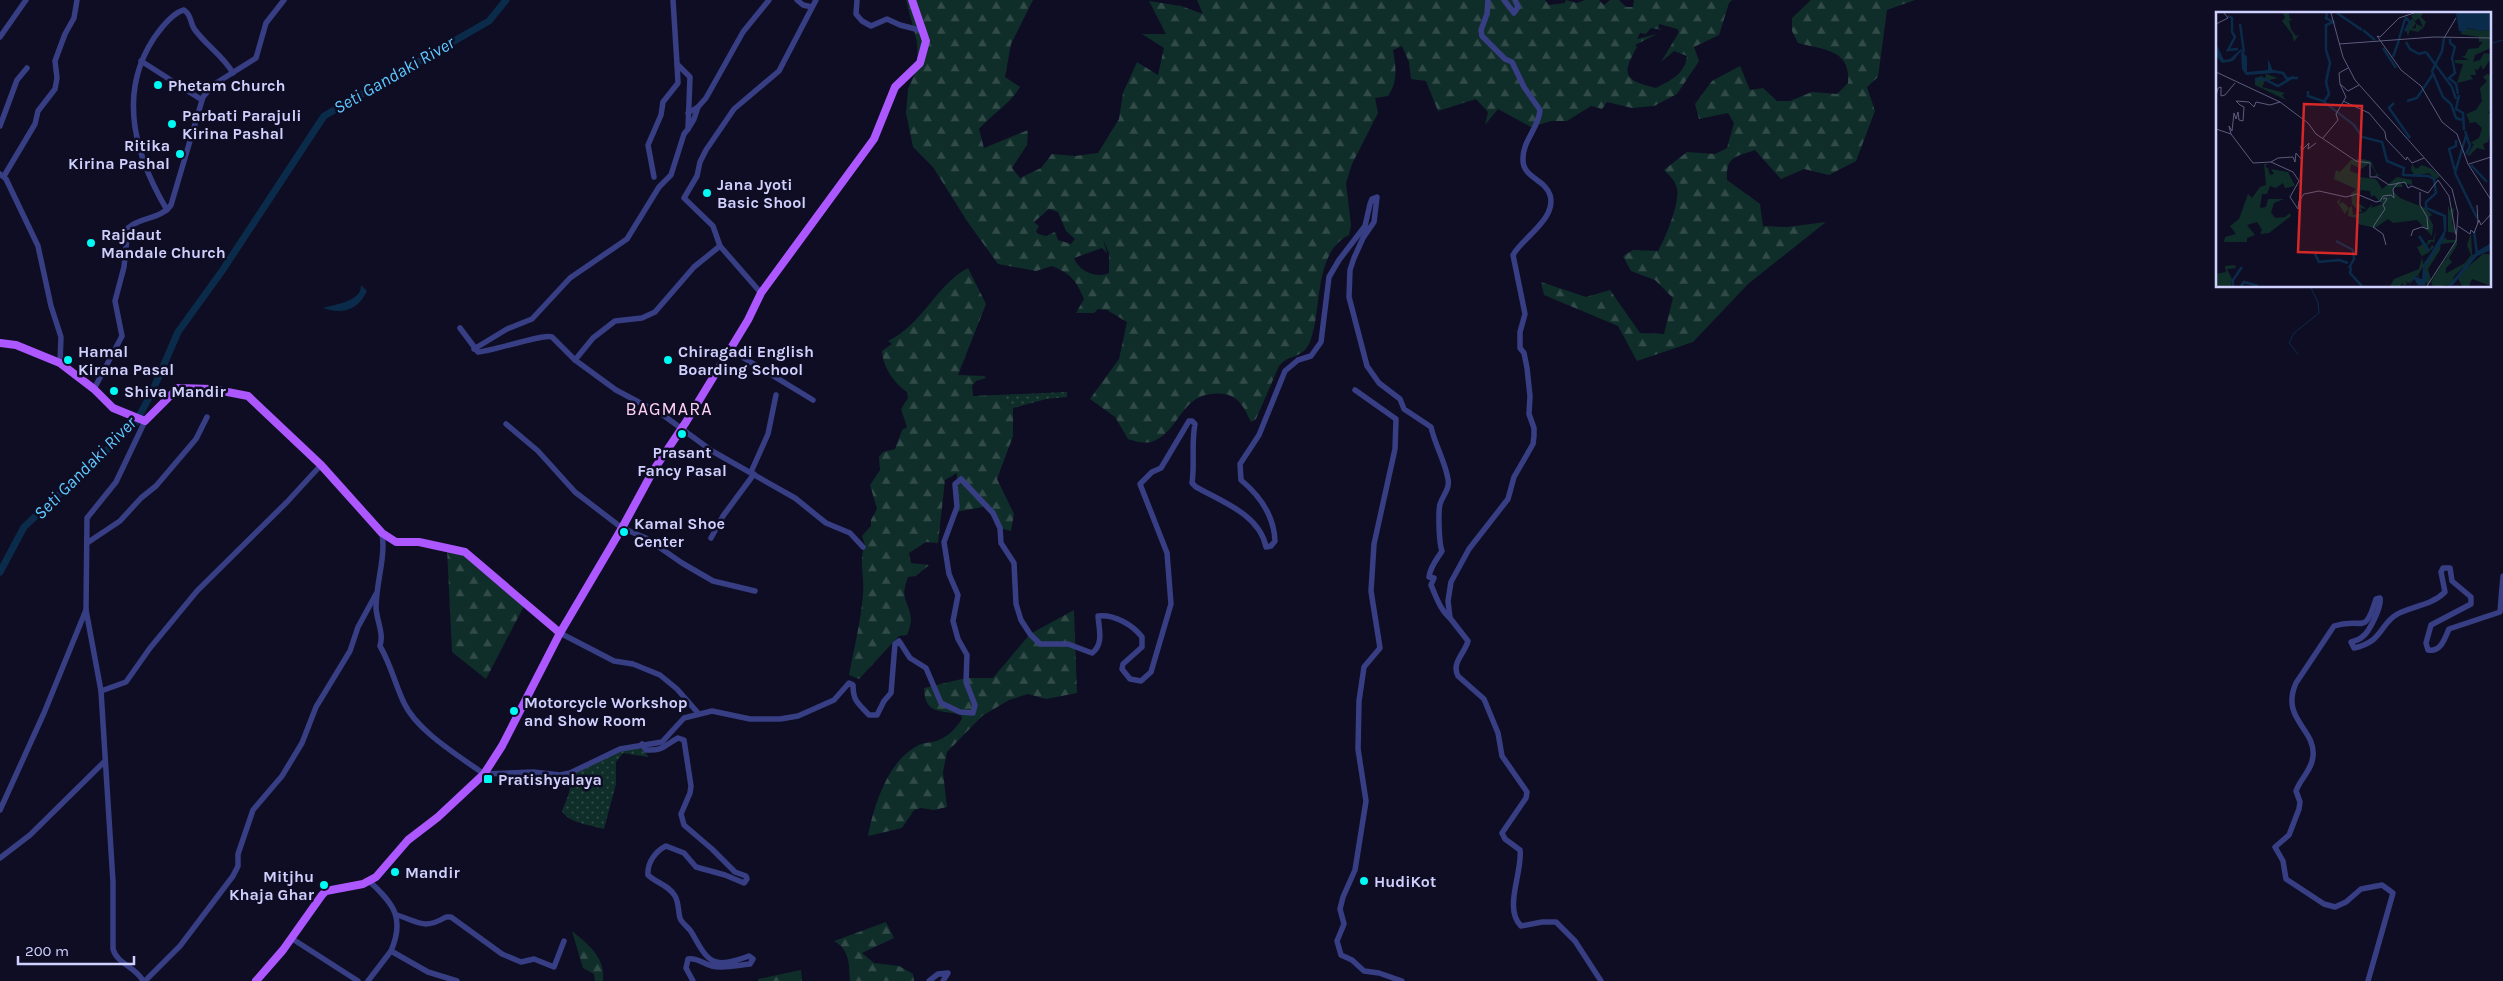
<svg xmlns="http://www.w3.org/2000/svg" width="2503" height="981" font-family="Karla,sans-serif">
  <defs>
    <pattern id="grass-dots" width="8" height="8" patternUnits="userSpaceOnUse" patternTransform="scale(1.25)"><rect width="8" height="8" fill="#102e29"/><path d="M2 2h.1M6 6h.1" fill="none" stroke="#324b49" stroke-width="1.8" stroke-linecap="round"/></pattern>
    <pattern id="forest-firs" width="22" height="20" patternUnits="userSpaceOnUse" patternTransform="scale(1.25)"><rect width="22" height="20" fill="#102e29"/><path d="M5 1l3.5 6h-7zM16 11l3.5 6h-7z" fill="#324b49"/></pattern>
  </defs>
  <rect width="100%" height="100%" fill="#0e0d24"/>
  <g fill="url(#grass-dots)">
    <path d="M1067,392V397L1046,399L1013,408L996,395Z"/>
    <path d="M642,744L648,757L623,753L616,762V784L604,829C591,825 568,823 562,811C567,798 575,786 565,774L620,749Z"/>
  </g>
  <g fill="url(#forest-firs)" fill-rule="evenodd">
    <path d="M906,0H1033L1011,44L1005,77L1020,87C1010,104 992,114 979,129L984,148L1028,130L1027,145L1012,168L1020,178L1041,168L1052,154L1075,156L1098,153L1119,119L1123,93L1137,62L1158,75L1164,48L1142,34H1166L1149,1L1181,6L1203,14L1197,0H1545L1549,5L1565,3L1566,0L1577,3L1585,0H1599L1604,5L1610,0H1619L1626,7H1633L1634,0H1732L1729,3L1719,35L1694,47L1699,61L1677,94L1654,106L1632,108L1607,102L1602,109L1591,106L1567,121H1551L1531,127L1498,109L1485,125L1488,112L1476,99L1438,111L1426,81L1411,79L1409,62L1402,46L1393,50C1396,66 1398,82 1388,96L1375,98L1378,113L1352,164L1346,183L1351,225L1349,235C1312,253 1323,314 1309,344C1301,359 1289,354 1279,366L1256,419L1251,422C1245,409 1239,396 1224,394C1181,389 1182,429 1154,441C1145,444 1136,442 1128,439L1115,417L1090,399L1119,359L1127,322L1107,310L1098,309L1094,313H1076L1084,299C1076,280 1071,274 1052,266L1036,271L998,264L967,221L933,167L913,147L906,113L908,89L918,67L917,42ZM1659,24L1677,29L1679,32L1661,62L1674,51L1687,56C1685,74 1671,80 1656,88C1624,80 1621,75 1637,47L1635,45L1657,34L1637,39L1640,33L1646,34L1651,28L1662,30L1659,28ZM1049,209L1058,212L1066,231L1075,239L1071,244L1058,240L1055,232L1046,236L1038,234L1036,231L1039,226L1034,222ZM1103,239L1109,253V273C1097,279 1078,271 1074,258L1102,248L1107,253Z"/>
    <path d="M1811,0H1915L1887,10L1878,77L1867,87L1875,111L1856,161L1829,175L1804,169L1781,179L1755,150C1735,157 1726,156 1727,180L1760,204L1763,226L1787,227L1826,222L1748,284L1693,342L1637,361L1618,326L1544,295L1541,282L1586,297L1610,290L1640,333L1664,334L1673,298L1655,280L1631,271L1623,256L1633,250L1658,251C1665,240 1680,202 1677,189C1675,180 1670,176 1664,170L1687,152L1715,154L1727,148L1734,123L1728,113L1699,119L1695,104L1712,81L1740,66L1750,90L1763,88L1777,101H1790L1812,92L1837,94L1848,83C1851,49 1824,50 1798,43L1792,31V18Z"/>
    <path d="M968,268L986,304L958,375L984,376L986,378L976,381L972,386L973,396L996,395L1013,408V436L997,479L1014,514L1011,531L1000,528L988,506L956,512L957,473L945,480L938,543L926,542L909,553L911,563L929,565L916,576L908,577C899,601 909,599 911,619C911,624 909,630 907,635L899,636L859,679L849,675C854,648 861,621 863,594C865,576 858,562 865,545L862,536L871,526V520L877,509L870,485L880,470L879,457L883,452L895,449L902,430L907,427L901,409L908,398L907,392C894,383 883,367 882,351L892,344L888,341C922,325 936,285 968,268Z"/>
    <path d="M447,549L456,550L525,604L486,679L452,652Z"/>
    <path d="M1074,610L1077,693L1046,699L1028,694L1009,700L982,716L947,752L943,772L947,807L934,810L921,808L914,810L902,828L868,836C874,805 888,761 917,746C921,743 927,743 932,742C946,739 954,731 962,719L961,715C941,709 925,716 924,688L966,678H993L1030,634Z"/>
    <path d="M886,922L894,938L862,953L874,963L899,966L913,974L914,981H850C849,964 850,950 834,941Z"/>
    <path d="M572,931C588,944 606,958 603,981H595L594,974L583,968Z"/>
    <path d="M801,970L802,981H758V979Z"/>
  </g>
  <path fill="#0b2b4a" d="M361,285L367,291C358,310 343,315 323,308C337,304 362,301 361,285Z"/>
  <g fill="none" stroke-linecap="round" stroke-linejoin="round">
    <g stroke="#0b2b4a" stroke-width="1">
      <path d="M2489,44L2503,40"/>
      <path d="M2298,354L2289,343L2294,333L2319,313L2318,302L2310,286"/>
    </g>
    <path stroke="#0b2b4a" stroke-width="7" d="M0,572L24,527L135,424L152,392L178,332L222,271L324,116L489,21L506,0"/>
    <g stroke="#373e84" stroke-width="5.5">
      <path d="M797,0L803,5L812,7"/>
      <path d="M857,0L856,14L862,21L871,26L887,19L900,25L923,31"/>
      <path d="M1488,0L1487,14L1481,30L1482,36L1505,59L1512,62L1524,87L1540,110C1539,128 1522,141 1523,160C1523,178 1545,179 1550,195C1557,219 1523,237 1513,255L1525,314L1520,332V348L1524,353L1527,368L1530,396L1529,414L1534,428V436L1533,444L1514,477L1508,499L1469,549L1451,582L1448,601L1450,618L1468,641C1465,653 1451,663 1458,676L1484,699L1498,733L1502,756L1527,792L1526,798L1502,833L1505,839L1520,850C1523,872 1503,908 1521,926L1542,922H1556L1575,941L1601,981"/>
      <path d="M1504,0L1514,13L1518,7L1515,0"/>
      <path d="M0,37L26,0"/>
      <path d="M141,61L202,100"/>
      <path d="M688,113L698,107L706,98L743,32L769,0"/>
      <path d="M0,126L17,80L27,68"/>
      <path d="M688,129L694,119L698,107"/>
      <path d="M0,174L6,179L38,246L51,306L61,337L60,363"/>
      <path d="M4,176L35,124L38,111L55,89L57,78L55,61L65,34L74,18L77,0"/>
      <path d="M654,177L648,145L661,115L663,102L678,83L677,64"/>
      <path d="M167,210C135,156 117,94 154,38C161,28 172,13 184,10C192,15 190,24 195,30C207,46 223,56 233,73"/>
      <path d="M761,293L720,246L713,226L684,198L697,176L700,162L706,150L734,109L779,71L816,0"/>
      <path d="M460,328L478,352C494,351 544,333 552,337L575,360L616,390L663,415L712,451L795,498L826,523L850,533L863,547"/>
      <path d="M474,349L507,329L532,319L570,278L627,239L659,187L671,175L684,134L688,129L690,77L677,64L673,0"/>
      <path d="M729,349L813,400"/>
      <path d="M575,360L593,338L615,321L642,318L655,312L694,267L720,246"/>
      <path d="M94,389L122,336L115,301L124,267L128,228C141,216 160,220 171,205L203,97L213,85L256,58L266,23L284,0"/>
      <path d="M1355,390L1396,419L1395,449L1374,544L1371,591L1380,648L1364,667L1359,701L1358,749L1366,801L1355,870L1343,897L1340,909L1344,924L1337,941L1341,955L1352,960L1364,971L1379,973L1402,981"/>
      <path d="M506,424L538,451L575,492L622,528L646,538L682,563L713,581L755,591"/>
      <path d="M751,472L768,434L776,395"/>
      <path d="M382,533C386,558 376,582 376,608C377,622 384,633 380,646C391,665 395,684 404,703C417,731 459,756 484,774L533,772L560,775L570,773L620,749L662,742L684,718L712,711L750,719H780L798,716L834,700L849,683L853,685C853,701 858,703 869,715H877L884,701L891,693L895,644L899,641L910,658L926,668L941,703L960,712L973,713L975,705L966,682L967,655L958,639L953,621L958,595L949,574L944,542L957,507L955,484L961,479L993,513L1000,528L1001,543L1014,563L1016,604L1021,620L1030,634L1040,644H1068L1092,653C1104,644 1099,629 1098,616C1114,614 1133,625 1142,637V647L1123,664L1122,669L1130,679L1141,681L1151,672L1171,604L1167,553L1140,484L1152,472L1161,468L1189,421H1192L1195,424C1191,445 1195,463 1192,483L1196,487C1221,501 1260,515 1266,547L1271,546L1275,541C1274,516 1259,495 1241,480L1240,464L1259,435L1285,371L1298,360L1311,356L1321,342L1329,277L1339,260L1365,226L1370,204L1372,199L1377,197L1374,222L1363,238L1354,258L1350,270L1349,297L1367,366L1379,383L1400,399L1404,409L1431,427C1435,445 1445,461 1448,479C1450,489 1443,495 1440,504C1438,512 1439,544 1442,551C1437,559 1430,567 1429,577L1434,578L1431,585C1436,596 1440,610 1450,618"/>
      <path d="M711,538L723,516L754,474"/>
      <path d="M87,543L120,521L141,498L156,486L196,439L207,417"/>
      <path d="M560,633L614,661L633,664L660,675L677,689L698,713"/>
      <path d="M101,691L126,682L150,648L197,591L287,502L321,465"/>
      <path d="M642,744L646,750C664,751 663,746 678,738L684,740L691,786L690,793L681,814L684,825L712,849L735,872L746,876L747,879L744,883L725,875L696,867L684,853L666,846C656,851 647,862 648,875C656,883 669,885 675,896C679,903 678,911 680,918C682,924 689,927 692,933C709,964 713,969 749,956L753,959L750,964C737,965 724,969 712,966C703,964 697,957 688,959L686,968L693,981"/>
      <path d="M0,810L44,713L86,610"/>
      <path d="M0,858L30,835L105,761"/>
      <path d="M369,881C394,904 405,918 391,951L428,972L457,981"/>
      <path d="M397,915C419,922 424,930 446,917H451L502,954L521,962L534,959L554,967L564,941"/>
      <path d="M291,938L358,981"/>
      <path d="M143,981C136,967 117,964 113,949V882L101,691L86,610L87,518L116,482L145,421"/>
      <path d="M145,981L180,946L233,876L238,866V854L253,810L282,776L302,743L316,707L350,651L358,627L376,594"/>
      <path d="M368,981L391,951"/>
      <path d="M929,981L938,974L948,973L943,981"/>
      <path d="M2368,981L2393,893L2382,885L2361,889L2346,902L2335,907L2324,904L2286,879L2283,861L2275,847L2289,835L2299,809L2300,802L2296,791C2300,779 2312,770 2313,756C2316,729 2280,719 2296,683L2334,626C2363,616 2364,638 2376,599L2380,598C2382,606 2369,633 2362,637C2359,640 2354,641 2351,642L2354,648C2380,642 2378,630 2393,617C2406,606 2429,608 2445,592L2441,572L2443,568H2450L2452,581L2471,597V604L2431,625L2426,643L2428,650C2441,652 2444,640 2449,629L2500,612L2503,576"/>
    </g>
    <g stroke="#ac57ff" stroke-width="8">
      <path d="M0,343L16,345L60,363L94,389L113,408L145,421L178,388L212,389L248,396L321,465L382,533L396,542H419L465,552L560,633"/>
      <path d="M256,981L283,950L322,895L326,891L363,884L376,877L408,840L438,817L484,774L502,746L560,633L622,528L653,471L686,422L748,320L761,293L874,139L895,87L920,63L926,41L912,0"/>
    </g>
  </g>
  <g fill="#00fbf5" stroke="#0e0d24" stroke-width="2">
    <circle cx="158" cy="85" r="5"/>
    <circle cx="172" cy="124" r="5"/>
    <circle cx="180" cy="154" r="5"/>
    <circle cx="707" cy="193" r="5"/>
    <circle cx="91" cy="243" r="5"/>
    <circle cx="68" cy="360" r="5"/>
    <circle cx="668" cy="360" r="5"/>
    <circle cx="114" cy="391" r="5"/>
    <circle cx="682" cy="434" r="5"/>
    <circle cx="624" cy="532" r="5"/>
    <circle cx="514" cy="711" r="5"/>
    <rect x="483" y="774" width="10" height="10" rx="2.5"/>
    <circle cx="395" cy="872" r="5"/>
    <circle cx="1364" cy="881" r="5"/>
    <circle cx="324" cy="885" r="5"/>
  </g>
  <g text-anchor="middle" stroke-width="5" stroke-linejoin="round" paint-order="stroke">
    <g font-size="16" font-weight="bold" fill="#d0d0ff" stroke="#0e0d24" text-anchor="start">
      <text x="168" y="91">Phetam Church</text>
      <text x="182" y="121">Parbati Parajuli<tspan x="182" dy="18">Kirina Pashal</tspan></text>
      <text x="170" y="151" text-anchor="end">Ritika<tspan x="170" dy="18">Kirina Pashal</tspan></text>
      <text x="717" y="190">Jana Jyoti<tspan x="717" dy="18">Basic Shool</tspan></text>
      <text x="101" y="240">Rajdaut<tspan x="101" dy="18">Mandale Church</tspan></text>
      <text x="78" y="357">Hamal<tspan x="78" dy="18">Kirana Pasal</tspan></text>
      <text x="678" y="357">Chiragadi English<tspan x="678" dy="18">Boarding School</tspan></text>
      <text x="124" y="397">Shiva Mandir</text>
      <text x="682" y="458" text-anchor="middle">Prasant<tspan x="682" dy="18">Fancy Pasal</tspan></text>
      <text x="634" y="529">Kamal Shoe<tspan x="634" dy="18">Center</tspan></text>
      <text x="524" y="708">Motorcycle Workshop<tspan x="524" dy="18">and Show Room</tspan></text>
      <text x="498" y="785">Pratishyalaya</text>
      <text x="405" y="878">Mandir</text>
      <text x="314" y="882" text-anchor="end">Mitjhu<tspan x="314" dy="18">Khaja Ghar</tspan></text>
      <text x="1374" y="887">HudiKot</text>
    </g>
    <g font-size="18" font-style="italic" fill="#5ec8ff" stroke="#0e0d24">
      <text transform="translate(394 75) rotate(-30)" y="6">Seti Gandaki River</text>
      <text transform="translate(85 468) rotate(-45)" y="6">Seti Gandaki River</text>
    </g>
    <g font-size="18" letter-spacing="1" fill="#ffd2f4" stroke="#0e0d24">
      <text x="669" y="415">BAGMARA</text>
    </g>
  </g>
  <g transform="translate(2216 12)">
    <rect width="275" height="275" fill="#0e0d24"/>
    <path d="M232,193L234,199L235,196L238,197L236,211L241,221V233L233,246L229,248L239,230L225,232L224,238L212,257L215,268L223,253L222,257L211,274L208,257L222,233L225,234L224,232L230,225L231,228H240V221L232,220ZM220,218L218,231L216,229L210,235L213,238L216,233L218,235L212,241L206,244L207,252L215,242L202,263L204,265L200,264L193,271L186,268L191,271L189,274L186,271L184,274H174L178,267L203,257L206,245L201,235L206,233L204,224L211,233L212,228H217ZM255,221L256,242L259,244L238,264L236,272L225,274L229,262L249,251L255,243L251,233Z" fill="#102e29"/>
    <path d="M67,1H73L74,7H77L73,9L75,17L80,24L83,23L78,30L76,22L66,9L69,6ZM199,1H207L205,5L210,10L208,15L202,20L194,18L192,24L190,18L196,6L200,11L196,17L200,16V12L207,15L203,6L199,9L195,4ZM275,14V36L259,43L257,50L264,48L268,41L275,42L274,48L267,58L265,53L262,58L259,57L260,63H254L257,67L241,71L247,52L239,51V48H253L245,44H249L252,37L262,36L267,30H263V25L244,22L249,16L264,19L273,18ZM50,62L62,66L49,69L46,75L69,81L66,83L70,88L39,73V66L46,64L49,67ZM271,62L275,63V97L272,101L275,102V117L272,130L267,132L269,138L261,136L253,144L251,143L258,132L254,131L263,126L266,116L260,110L254,111L250,102L260,98L266,89L264,76L271,69L267,65ZM146,147L155,149L161,162L176,167L163,163L159,166L160,161L154,151L145,157L135,152L134,159L143,162V165L160,167L166,177L181,165L196,168V173L185,171L187,175H179L177,179L184,186L209,196L216,203L213,205L217,213L216,224L201,208L177,211L172,207L159,216L142,212L141,206L132,204L133,196L129,202L121,190L125,185L123,192L127,190L133,196L136,194L137,203L149,200L157,191L155,196L166,192L158,183L155,185L154,179L145,178L142,191L151,197L145,196L146,200H143L136,192L135,182L140,177L118,167L120,158L124,160L135,148ZM48,152H51L49,155L52,156L54,163L58,162L55,157L72,160L79,174L69,176L67,171L60,176L54,174L51,182H46L44,196L50,195L52,187H68L58,191L55,200L59,206L69,205L74,201L75,204L53,221L44,222L46,218L41,210L31,213L39,223L31,226V230H8L9,225L20,222L14,214L23,207L32,182L36,186L44,175L50,173ZM196,152L200,157L206,153L216,157L224,164L219,168L213,161L199,164L195,158ZM267,242H273L275,246V274L256,267L253,274H246L241,264ZM233,246L236,250L230,256L229,269L225,274H217L215,270L228,249ZM9,254L19,253L20,256L11,257L16,267L15,274H0V262L10,260Z" fill="#102e29"/>
    <path d="M240,1H275V14L273,18L264,19L252,16L248,20L243,19ZM0,31L8,48L14,47L25,37L31,45V60L52,58V47L58,61L30,63L26,57L25,39L17,49L6,51L0,44ZM213,200L227,203L229,206L230,218L228,227L208,257L212,263L209,273H202L198,267L193,274L198,264L206,267L207,254L228,219L227,204ZM275,231L273,239L261,244L237,273L232,274L260,240Z" fill="#0b2b4a"/>
    <path fill="none" stroke="#0b2b4a" stroke-width="2.5" d="M121,1L146,18M12,4L16,6V20L19,25L12,38L22,37M24,12L28,40M147,18L159,28M189,19L194,10L189,5M228,26L226,39L216,59L227,85L235,92M183,27L189,7M234,27V31L239,35L236,46L239,61L233,66L240,72L242,82M190,30L194,37L203,42L210,40M167,36L180,56M210,40L236,75L240,87M177,45L183,28M56,59L67,61L71,67L78,65M39,68L48,67L62,74L76,66H82M92,79V84L107,89L138,113L146,125L166,130L171,149L188,156L187,163L212,164L218,167L220,181L210,190V196L229,204V219M243,83L240,97L247,101L248,118M191,89L201,86L217,62M108,90L113,82L110,70L114,51L110,38V13L117,10L110,6L111,1M178,91L173,96L194,126M235,92L240,106L246,108M249,119L254,134L250,142M250,124L239,161L261,206M255,153L271,170M239,159L233,137L240,134V128M258,219L261,242M203,224L213,239M120,229L137,238L138,247L133,256M99,242L103,250L123,248L132,251M135,255L134,261L146,274M17,274V268L26,255M25,274L28,270L42,274"/>
    <path fill="none" stroke="#5c5b7c" stroke-width="1" d="M115,1L127,45L139,68L236,177L242,201L240,229L211,274M0,12L12,6L8,1M161,24L185,58L205,74L226,110L241,122L252,152L275,188M161,24L164,25L183,6L198,1M228,26L240,6M123,32L218,25L275,26M0,60L64,90L92,111L100,122L140,149L154,151V165H161L173,173L189,170L192,176L196,174L212,181L222,168L233,184L240,223M124,72L123,61L132,56M0,84L2,76L5,75V84L9,83L19,71M127,89L153,101L169,120L170,127L190,148L191,145L196,151L208,146M0,117L15,122L37,151L55,150L77,160L83,169L74,185L82,197L83,189L88,182L103,179L130,185L141,182L160,190L164,189L167,184L175,183L178,186L177,177L183,170M15,122L13,114L16,119L18,101L20,107L22,100L23,108L27,109L28,95L24,93L20,89L33,90L38,95L40,90L54,93L64,90M107,126L122,108L120,102L130,85L124,72L132,79L143,73M55,150L62,146L77,145L79,150L80,141L86,148L85,134L87,137L93,131L92,137L100,131M253,152L275,145M167,187L169,186L171,187L167,193L169,197L157,215L167,222L170,233M261,193L262,211M242,214L254,222L255,218L258,221L263,208L265,213L275,202M195,224L197,218L206,215L212,217L211,205L204,193V180"/>
    <path fill="#d62828" fill-opacity="0.15" stroke="#d62828" stroke-width="2.5" d="M88,92L146,94L140,242L82,240Z"/>
    <rect width="275" height="275" fill="none" stroke="#d0d0ff" stroke-width="2.5"/>
  </g>
  <path d="M18 956v8h116v-8" fill="none" stroke="#d0d0ff" stroke-width="2.5"/>
  <text x="25" y="956" font-size="15" fill="#d0d0ff" stroke="#0e0d24" stroke-width="4" paint-order="stroke">200 m</text>
</svg>
